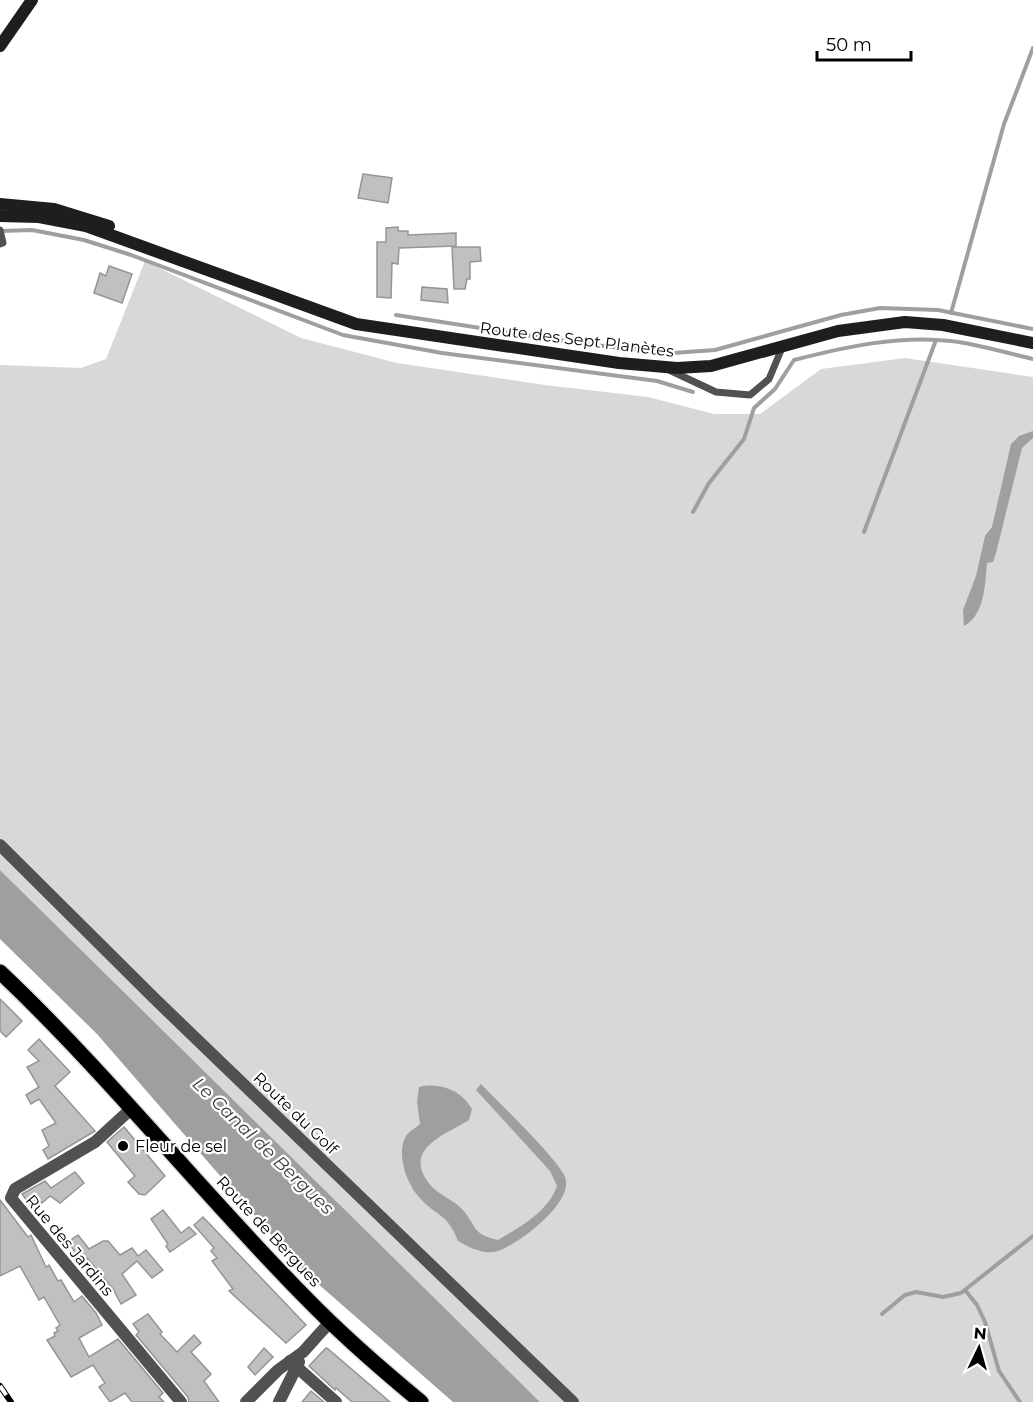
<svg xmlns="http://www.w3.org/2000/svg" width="1033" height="1402" font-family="Montserrat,sans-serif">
  <rect width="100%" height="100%" fill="#fff"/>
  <path fill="#d8d8d8" d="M145,261L301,338L397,363L545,385L648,397L714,414H760L821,369L905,358L1033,377V1402H540L0,870V365L81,368L106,359Z"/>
  <g fill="#9f9f9f">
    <path d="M1033,431V438L1022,448L996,553L993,562L987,563C985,584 985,615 964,626L963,610L976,576L985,536L992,527L1011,444L1019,436Z"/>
    <path d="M0,870L540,1402H453L300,1268L97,1034L0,939Z"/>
    <path d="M481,1084C498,1102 557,1158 565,1177C575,1202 519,1244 498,1251C484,1255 470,1248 458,1241C447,1212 436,1217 419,1197C406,1183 396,1153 406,1136C409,1131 416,1128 420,1124L417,1102L419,1087C440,1082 461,1090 472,1109L469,1120C447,1134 403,1148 428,1182C435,1193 452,1199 461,1208C477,1224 470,1234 498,1240C520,1227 548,1212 557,1186L550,1171L476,1090Z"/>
  </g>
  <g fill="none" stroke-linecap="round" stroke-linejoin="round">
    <g stroke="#9f9f9f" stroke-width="4">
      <path d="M0,231L32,230L84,240L131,255L343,335L442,353L657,381L693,392"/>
      <path d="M951,313L1004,124L1033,48"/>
      <path d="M396,315L584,344L673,353L715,350L841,315L880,308L938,310L1033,329"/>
      <path d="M693,512L709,483L744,439L754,408L775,389L794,360C845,347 898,335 951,341C978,344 1006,353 1033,359"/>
      <path d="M864,532L936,340"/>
      <path d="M965,1290L977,1305L985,1322L999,1371L1020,1402"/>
      <path d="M882,1314L905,1295L916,1292L943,1297L961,1293L1033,1236"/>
    </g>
  </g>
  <g fill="#c0c0c0" stroke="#959595" stroke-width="1.5">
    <path d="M363,174L392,178L388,203L358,198Z"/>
    <path d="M398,227V231H408V235L456,233V246L399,248L398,264L392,263L391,298L377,297V242H386V228Z"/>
    <path d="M452,247H480L481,261L470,262V279H467L465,289H454Z"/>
    <path d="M109,266L132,274L122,303L94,293L100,273L106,276Z"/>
    <path d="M422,287L447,289L448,303L421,300Z"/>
    <path d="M0,999L22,1021L6,1037L0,1031Z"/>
    <path d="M39,1039L70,1072L55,1086L95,1131L48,1159L43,1150L49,1146L42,1130L56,1123L39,1099L31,1104L26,1095L39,1087L27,1067L39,1061L28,1050Z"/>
    <path d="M124,1127L165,1176L145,1195L139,1194L128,1182L135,1176L107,1142Z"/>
    <path d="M75,1172L84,1183L60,1203L50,1196L42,1203L38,1199L30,1205L22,1194L45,1181L51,1188Z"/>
    <path d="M0,1200L28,1237L31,1235L46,1267L49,1265L58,1281L61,1280L74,1302L82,1296L96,1313L102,1325L79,1338L89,1357L118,1339L163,1393L159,1397L164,1402H132L125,1393L110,1402L99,1387L105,1383L93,1365L71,1377L47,1340L55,1336L54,1333L58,1331L56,1328L60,1325L44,1297L39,1300L20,1266L0,1276Z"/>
    <path d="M163,1210L181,1233L189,1227L196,1234L170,1252L166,1246L168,1244L151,1219Z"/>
    <path d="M203,1217L306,1325L286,1343L229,1291L233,1289L212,1261L217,1258L211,1251L214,1248L194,1225Z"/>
    <path d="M78,1235L89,1249L103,1241H108L120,1255L132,1248L138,1256L146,1250L163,1270L152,1278L137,1261L122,1274L136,1295L121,1304L113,1289L87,1258L79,1263L71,1252L74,1250L68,1242Z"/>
    <path d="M148,1314L162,1332L160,1334L177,1352L194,1335L201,1343L191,1352L211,1374L204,1381L219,1402H189L188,1397L136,1335L139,1332L133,1324Z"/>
    <path d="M264,1348L273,1357L255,1375L248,1367Z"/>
    <path d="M326,1348L328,1349L390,1402H352L336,1388L335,1390L309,1366Z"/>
    <path d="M311,1391L324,1402H302Z"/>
  </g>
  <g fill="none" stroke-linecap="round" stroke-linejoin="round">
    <g stroke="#dbdbdb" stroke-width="18">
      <path id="primary" d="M0,972C108,1074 201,1192 306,1298C342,1335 381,1369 421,1402"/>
    </g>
    <g stroke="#515151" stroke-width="7">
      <path d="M0,230L3,243L0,244"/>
      <path d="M669,370L716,392L750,395L769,379L782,348"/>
    </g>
    <g stroke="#515151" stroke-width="12">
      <path d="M0,845L156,1000L573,1402"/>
      <path d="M131,1109L95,1142L15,1189L11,1198L181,1402"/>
      <path d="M290,1361L336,1402"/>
      <path d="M246,1402L278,1370L303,1352L330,1322"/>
      <path d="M279,1402L299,1362"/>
    </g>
    <g stroke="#1e1e1e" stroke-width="12">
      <path d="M0,46L32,0"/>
      <path d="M0,204L54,209L109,226"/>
      <path d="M0,216L39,217L86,226L356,324L619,363L677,368L711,366L838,331L905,322L943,325L1033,343"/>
    </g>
    <use href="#primary" stroke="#000" stroke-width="15"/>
    <g stroke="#000" stroke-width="6">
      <path id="rail" d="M0,1386L11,1402"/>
    </g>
    <use href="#rail" stroke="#fff" stroke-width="4" stroke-dasharray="11" stroke-linecap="butt"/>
  </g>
  <circle fill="#000" stroke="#fff" stroke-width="2" cx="123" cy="1146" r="6"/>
  <g text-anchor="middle" stroke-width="4.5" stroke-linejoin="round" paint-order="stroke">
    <g font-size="16" fill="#000" stroke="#fff">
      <text transform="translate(577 339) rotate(7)" y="6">Route des Sept Planètes</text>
      <text transform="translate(296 1113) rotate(44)" y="6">Route du Golf</text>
      <text transform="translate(269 1231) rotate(47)" y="6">Route de Bergues</text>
      <text transform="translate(70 1245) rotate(50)" y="6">Rue des Jardins</text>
    </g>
    <g font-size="16" fill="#000" stroke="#fff" text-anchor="start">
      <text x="135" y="1152">Fleur de sel</text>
    </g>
    <g font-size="18" font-style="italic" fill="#404040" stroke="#fff">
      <text transform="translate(263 1146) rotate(44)" y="6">Le Canal de Bergues</text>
    </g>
  </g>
  <g transform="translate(979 1348) rotate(5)" stroke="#ffffff" stroke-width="4.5" paint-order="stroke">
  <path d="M0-4.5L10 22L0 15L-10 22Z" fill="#000000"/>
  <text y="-9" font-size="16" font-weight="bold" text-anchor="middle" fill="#000000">N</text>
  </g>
  <path d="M817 51v9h94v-9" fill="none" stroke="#000000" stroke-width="3"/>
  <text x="826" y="51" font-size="18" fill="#000000" stroke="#ffffff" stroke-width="4.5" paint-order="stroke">50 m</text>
</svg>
